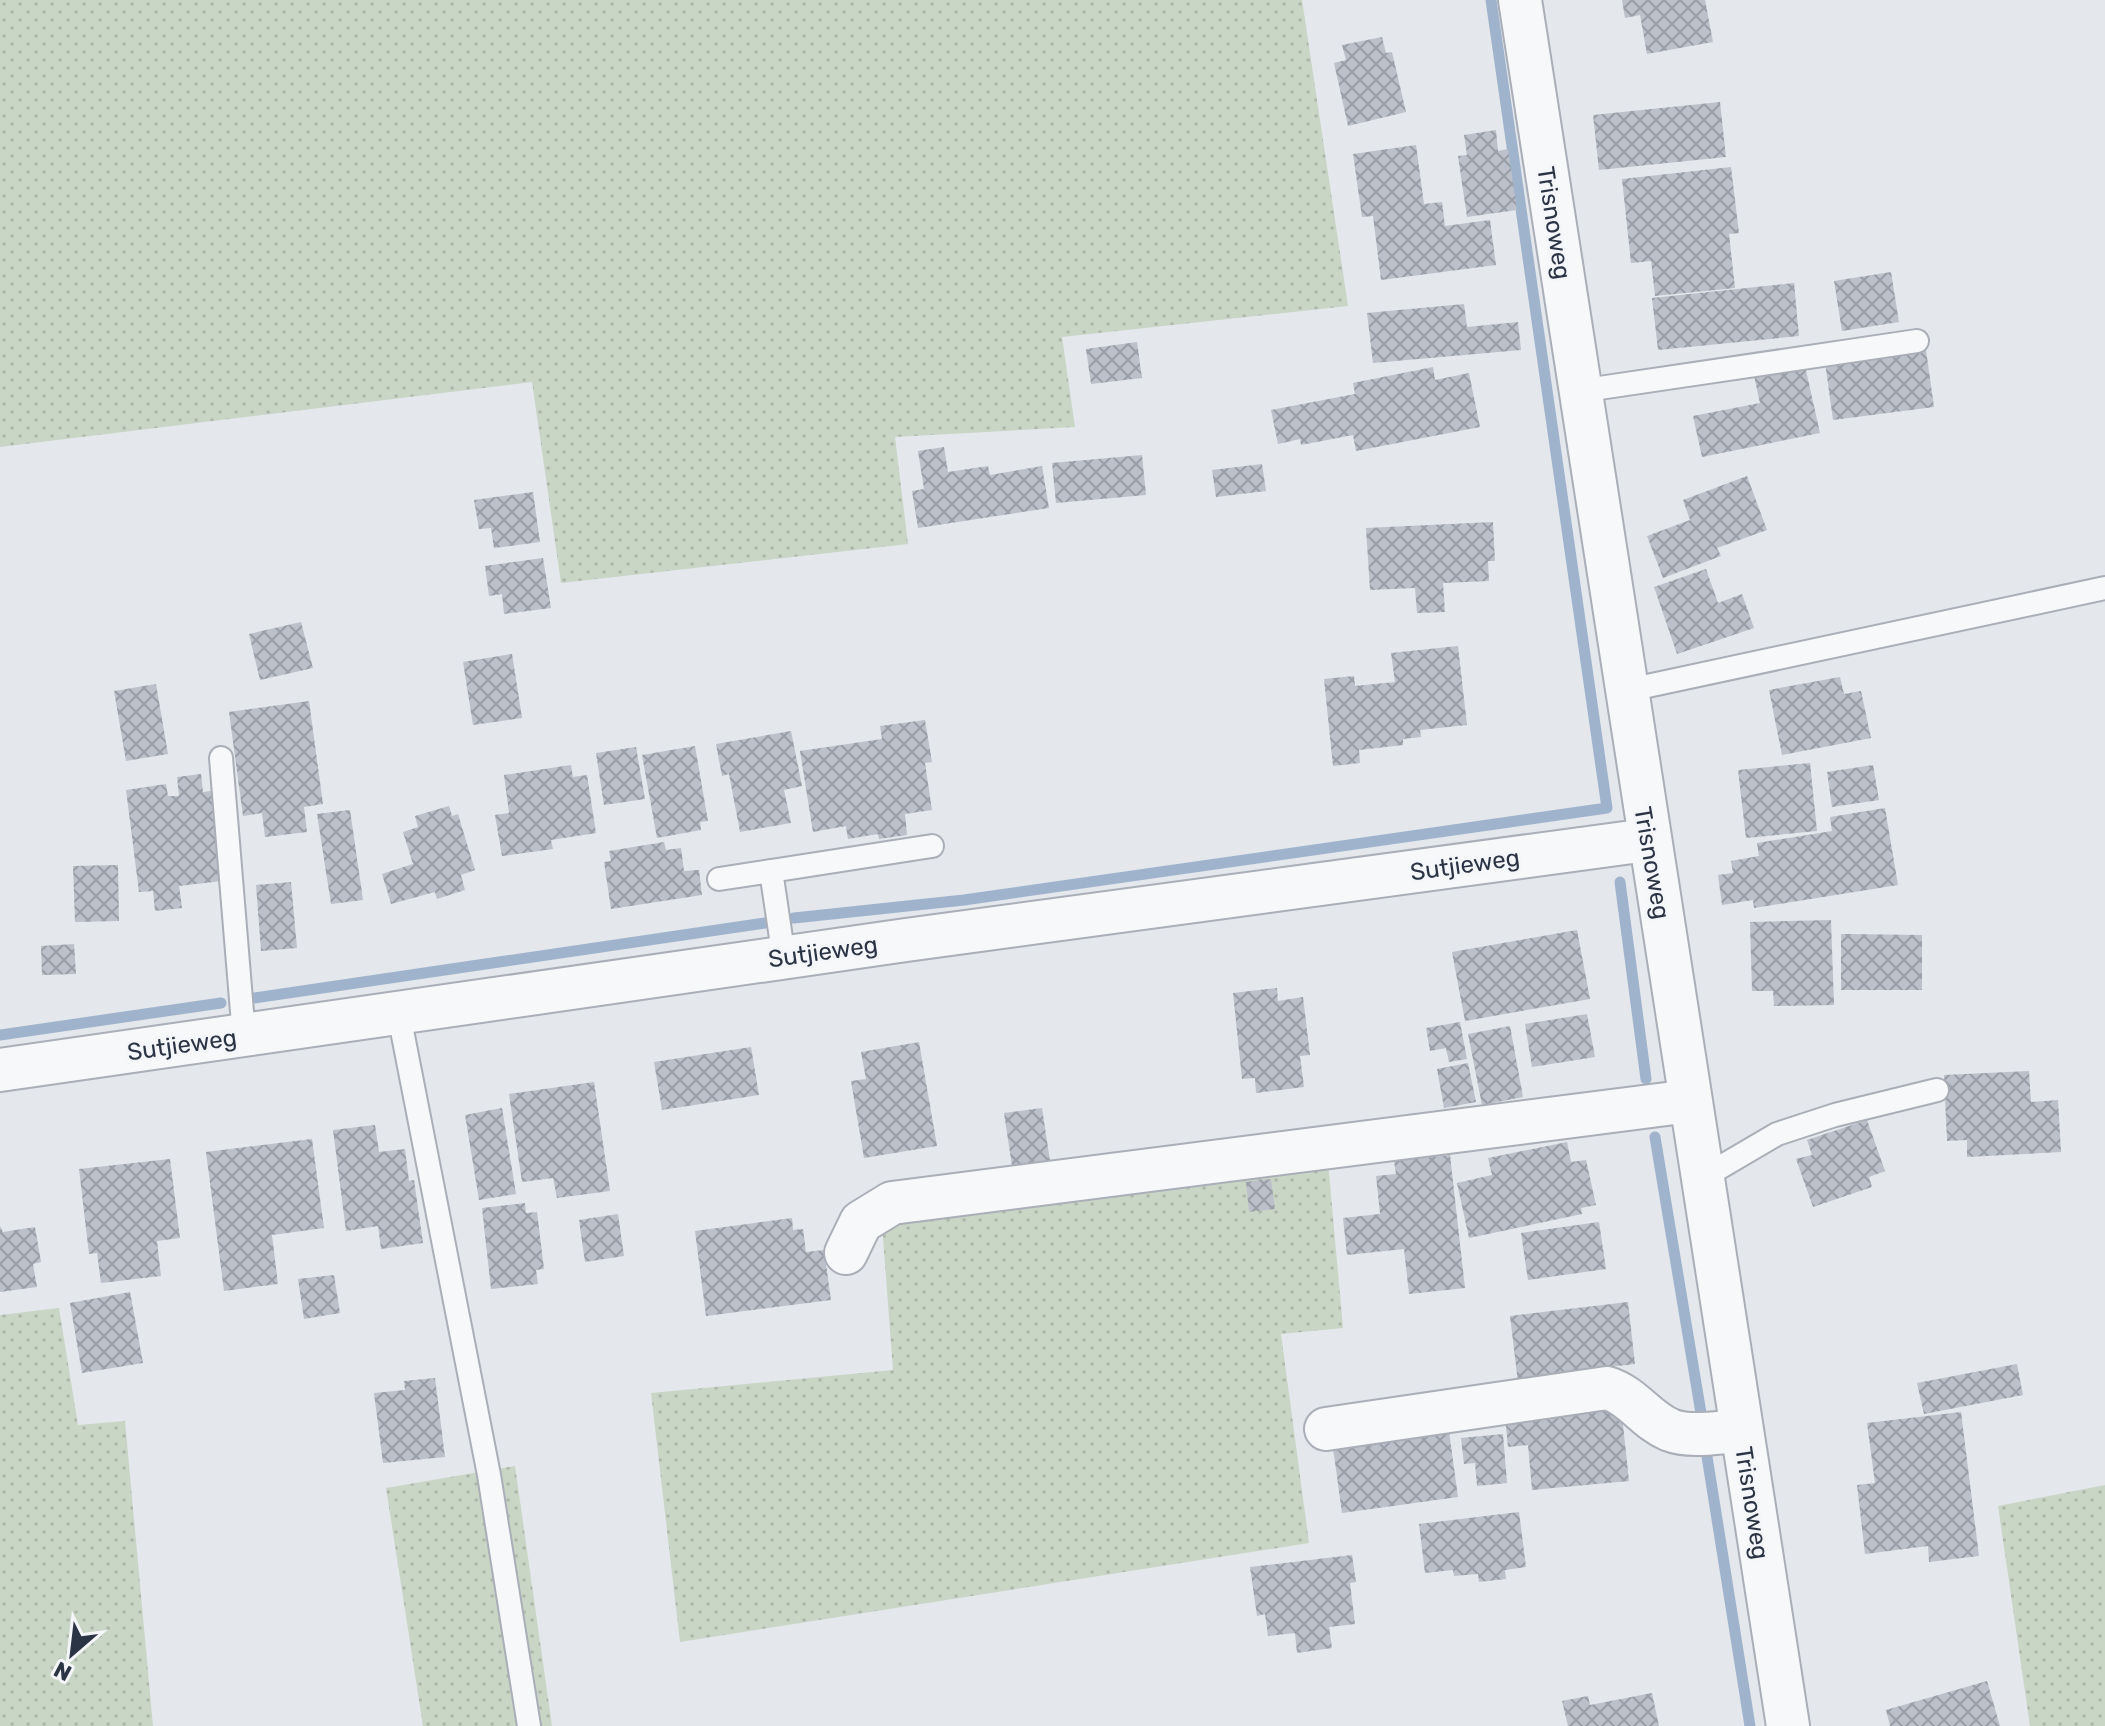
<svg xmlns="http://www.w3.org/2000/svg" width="2105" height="1726" font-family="Rubik,sans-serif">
  <defs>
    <pattern id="green-dots" width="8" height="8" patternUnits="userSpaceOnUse" patternTransform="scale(2)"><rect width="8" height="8" fill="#c9d6c5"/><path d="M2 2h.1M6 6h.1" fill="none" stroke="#adb8ab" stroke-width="1.8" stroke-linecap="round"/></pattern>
    <pattern id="building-cross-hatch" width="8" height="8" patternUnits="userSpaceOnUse" patternTransform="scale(2)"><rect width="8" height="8" fill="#bbc0ca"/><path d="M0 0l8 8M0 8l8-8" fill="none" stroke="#989da6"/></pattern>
  </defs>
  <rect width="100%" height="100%" fill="#e4e7ec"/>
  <g fill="url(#green-dots)">
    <path d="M0,0H1302L1348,306L1062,337L1075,427L895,437L908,544L561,583L532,382L0,447Z"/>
    <path d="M1328,1162L1343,1328L1281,1334L1309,1543L680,1642L651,1393L893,1370L882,1224Z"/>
    <path d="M59,1308L78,1425L125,1421L153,1726H0V1315Z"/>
    <path d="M515,1466L552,1726H423L386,1488Z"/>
    <path d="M2105,1485V1726H2030L1998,1506Z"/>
  </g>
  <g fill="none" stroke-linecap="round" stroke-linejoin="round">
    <g stroke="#9fb4cc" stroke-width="11">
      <path d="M1620,882L1646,1079"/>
      <path d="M794,918L964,900L1607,808L1491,0"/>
      <path d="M254,998L765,923"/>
      <path d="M0,1035L221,1003"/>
      <path d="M1655,1137L1703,1425"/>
      <path d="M1705,1444L1750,1726"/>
    </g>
  </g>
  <g fill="url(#building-cross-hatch)">
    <path d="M1622,0H1705L1713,42L1647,54L1640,15L1625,18Z"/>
    <path d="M1382,37L1386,53L1392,52L1406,112L1348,126L1334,63L1346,60L1342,45Z"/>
    <path d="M1720,102L1726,157L1599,170L1593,115Z"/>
    <path d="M1496,130L1498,151L1508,149L1517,210L1467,217L1458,156L1467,155L1464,135Z"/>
    <path d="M1416,145L1424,204L1442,202L1445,226L1490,220L1496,265L1381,280L1373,216L1362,217L1353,154Z"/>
    <path d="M1731,167L1739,233L1729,234L1735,288L1655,296L1651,261L1631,263L1622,179Z"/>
    <path d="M1891,272L1899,322L1842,331L1834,281Z"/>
    <path d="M1794,283L1799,336L1658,350L1652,298Z"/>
    <path d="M1464,304L1467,327L1518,322L1521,350L1373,363L1367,313Z"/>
    <path d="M1137,342L1142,378L1091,384L1086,349Z"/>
    <path d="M1926,350L1934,407L1833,420L1825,362Z"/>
    <path d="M1805,366L1820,433L1702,457L1693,416L1760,403L1754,376Z"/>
    <path d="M1433,367L1435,380L1469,373L1480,427L1356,451L1353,435L1301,445L1300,439L1278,444L1271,410L1355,394L1353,383Z"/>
    <path d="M944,447L948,472L988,466L990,475L1042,466L1049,508L918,528L912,491L924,489L918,451Z"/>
    <path d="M1142,455L1146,495L1056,503L1052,463Z"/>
    <path d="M1262,464L1266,491L1216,497L1212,470Z"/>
    <path d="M1747,476L1767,530L1717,548L1721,556L1663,578L1647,536L1690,520L1683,500Z"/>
    <path d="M533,492L540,542L494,548L491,528L479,529L474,500Z"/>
    <path d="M1493,522L1495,561H1488L1489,581L1443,583L1445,612L1417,613L1415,588L1370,590L1366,528Z"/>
    <path d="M543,558L551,608L504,614L502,594L489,596L485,566Z"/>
    <path d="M1706,569L1718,603L1742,594L1754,628L1677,654L1654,587Z"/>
    <path d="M301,622L313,668L260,680L249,634Z"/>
    <path d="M1458,646L1467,725L1420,730L1421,737L1403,739V745L1359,750L1360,763L1333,766L1324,679L1354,676L1355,686L1395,682L1391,653Z"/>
    <path d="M512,654L522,718L473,725L463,662Z"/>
    <path d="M1840,677L1844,694L1861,691L1871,738L1782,755L1769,690Z"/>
    <path d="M156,684L168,754L126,761L114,691Z"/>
    <path d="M309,701L323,804L304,807L307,832L265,837L262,813L243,816L229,712Z"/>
    <path d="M925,720L932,762L925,763L932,810L905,814L907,835L879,839L878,834L848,839L846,826L813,832L800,751L882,739L880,726Z"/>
    <path d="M791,731L802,786L784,790L791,823L740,832L729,774L722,776L716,744Z"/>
    <path d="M695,746L708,821L700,822L701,830L657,838L642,755Z"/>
    <path d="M636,747L645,799L604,805L596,753Z"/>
    <path d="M1810,763L1817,831L1746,838L1738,770Z"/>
    <path d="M571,765L573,777L587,775L596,833L551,840L553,849L502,856L495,815L509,813L504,775Z"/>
    <path d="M1873,765L1879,800L1832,807L1827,772Z"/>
    <path d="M201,774L203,792L218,790L230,880L179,886L182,908L155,911L153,891L139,892L126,790L166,784L168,796H179L177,777Z"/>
    <path d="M449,806L452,816L458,814L475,870L461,875L465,890L437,899L435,892L391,904L382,874L413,864L403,832L418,827L415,816Z"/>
    <path d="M1885,808L1898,885L1754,908L1753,900L1722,905L1718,875L1733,873L1731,861L1759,856L1757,843L1832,831L1830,817Z"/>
    <path d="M350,810L363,900L331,904L317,814Z"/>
    <path d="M664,842L666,850L681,848L684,871L699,870L702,895L611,909L604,862L611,861L609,851Z"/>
    <path d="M118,865L119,921L75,922L73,866Z"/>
    <path d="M291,882L297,948L261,951L256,885Z"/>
    <path d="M1831,920L1834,1005L1774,1006L1773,991H1752L1750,922Z"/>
    <path d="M1577,930L1590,999L1465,1021L1452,952Z"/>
    <path d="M1841,934L1922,935V990H1841Z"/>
    <path d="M74,944L76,974L42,975L41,946Z"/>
    <path d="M1277,988L1278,1001L1303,997L1310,1055L1300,1056L1304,1087L1256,1093L1255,1078L1242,1079L1233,993Z"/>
    <path d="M1587,1014L1595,1057L1532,1067L1525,1024Z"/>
    <path d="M1460,1022L1467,1059L1449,1062L1446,1048L1430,1051L1426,1028Z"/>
    <path d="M1510,1026L1523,1097L1482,1105L1468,1034Z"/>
    <path d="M919,1042L937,1146L864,1158L851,1081L866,1079L861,1052Z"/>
    <path d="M751,1047L759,1095L662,1110L654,1062Z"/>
    <path d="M1468,1063L1476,1102L1444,1108L1437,1069Z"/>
    <path d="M2029,1071L2031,1102L2058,1100L2061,1152L1967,1157V1140L1947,1141L1944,1075Z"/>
    <path d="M594,1082L610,1191L557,1198L553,1178L522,1182L509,1094Z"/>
    <path d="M502,1108L516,1194L479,1200L465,1115Z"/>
    <path d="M1042,1108L1050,1161L1012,1166L1004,1113Z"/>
    <path d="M1867,1120L1885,1171L1869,1177L1872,1187L1813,1207L1796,1159L1812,1155L1807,1140Z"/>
    <path d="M375,1125L379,1152L405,1149L409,1181L414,1180L423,1243L381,1249L378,1226L346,1231L333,1130Z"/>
    <path d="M312,1139L324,1228L272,1235L278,1284L224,1291L206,1152Z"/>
    <path d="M1567,1142L1571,1162L1586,1160L1596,1205L1581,1208L1582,1214L1469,1238L1457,1183L1492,1175L1488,1158Z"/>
    <path d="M1450,1155L1465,1288L1409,1294L1404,1249L1347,1255L1343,1218L1380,1214L1376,1176L1396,1174L1394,1161Z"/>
    <path d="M170,1159L180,1238L157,1241L161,1276L101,1283L97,1253L89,1254L79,1169Z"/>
    <path d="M1271,1179L1275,1209L1249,1212L1246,1182Z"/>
    <path d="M525,1203L526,1213L537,1212L544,1269L536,1270L538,1284L491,1289L482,1208Z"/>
    <path d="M618,1214L624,1256L585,1262L579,1220Z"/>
    <path d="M792,1218L793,1230L803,1229L806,1252L824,1250L831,1300L706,1316L695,1231Z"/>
    <path d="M1599,1222L1606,1269L1528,1280L1521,1233Z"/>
    <path d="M0,1226L3,1232L35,1227L41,1262L33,1264L37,1287L0,1292Z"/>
    <path d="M334,1275L340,1313L304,1319L298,1279Z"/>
    <path d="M130,1292L143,1363L82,1373L70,1303Z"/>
    <path d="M1628,1302L1635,1364L1609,1367L1610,1374L1520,1399L1510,1316Z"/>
    <path d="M2017,1364L2023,1395L1924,1414L1917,1383Z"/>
    <path d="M435,1378L445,1457L383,1463L374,1393L405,1390L404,1381Z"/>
    <path d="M1621,1406L1629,1481L1532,1490L1528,1445L1508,1447L1505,1417Z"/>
    <path d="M1961,1412L1979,1556L1929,1562L1928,1546L1865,1554L1857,1485L1875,1483L1867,1423Z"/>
    <path d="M1447,1417L1458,1497L1342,1513L1331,1433Z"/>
    <path d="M1503,1434L1507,1483L1477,1486L1475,1463L1464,1464L1461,1438Z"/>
    <path d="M1519,1512L1526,1567L1505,1570L1506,1579L1479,1582L1478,1574L1454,1576L1453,1570L1425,1573L1419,1524Z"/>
    <path d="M1352,1555L1356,1582L1350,1583L1355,1624L1329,1627L1332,1648L1297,1653L1295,1633L1268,1636L1265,1614L1257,1616L1250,1567Z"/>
    <path d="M1987,1681L2000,1726H1890L1886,1710Z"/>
    <path d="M1652,1693L1659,1726H1568L1562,1701L1588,1696L1590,1705Z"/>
  </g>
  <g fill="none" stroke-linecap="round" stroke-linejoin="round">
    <g stroke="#a9aeb7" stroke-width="26">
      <g id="lane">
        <path d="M1579,391L1917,341"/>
        <path d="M1624,691L2105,588"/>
        <path d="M221,758L244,1036"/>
        <path d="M719,879L771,871"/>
        <path d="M784,958L771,871L932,846"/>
        <path d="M399,1015L489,1475L529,1726"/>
        <path d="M1702,1178L1777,1134L1835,1115L1937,1090"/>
      </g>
    </g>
    <g stroke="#a9aeb7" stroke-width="46">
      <g id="street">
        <path d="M1520,0L1788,1726"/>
        <path d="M0,1070L906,940L1647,840"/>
        <path d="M846,1253L861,1222L892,1203L1690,1101"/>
        <path d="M1326,1429L1607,1388C1633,1396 1646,1420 1670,1430C1691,1438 1719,1432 1740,1431"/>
      </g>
    </g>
    <use href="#lane" stroke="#f7f8fa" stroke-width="22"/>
    <use href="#street" stroke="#f7f8fa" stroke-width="42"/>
  </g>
  <g text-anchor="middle" stroke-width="6" stroke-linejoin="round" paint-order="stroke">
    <g font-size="24" fill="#2b3445" stroke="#f4f6f9">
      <text transform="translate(1554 223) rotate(81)" y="8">Trisnoweg</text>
      <text transform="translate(1652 863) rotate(80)" y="8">Trisnoweg</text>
      <text transform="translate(1465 865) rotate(-8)" y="8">Sutjieweg</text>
      <text transform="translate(823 952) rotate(-8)" y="8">Sutjieweg</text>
      <text transform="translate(182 1045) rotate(-8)" y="8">Sutjieweg</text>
      <text transform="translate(1752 1503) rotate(81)" y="8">Trisnoweg</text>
    </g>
  </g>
  <g transform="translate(72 1654) rotate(208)" stroke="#f4f6f9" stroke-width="6" paint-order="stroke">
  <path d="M0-6L14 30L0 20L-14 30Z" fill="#2b3445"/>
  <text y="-12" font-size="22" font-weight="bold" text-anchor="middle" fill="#2b3445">N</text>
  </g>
</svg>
